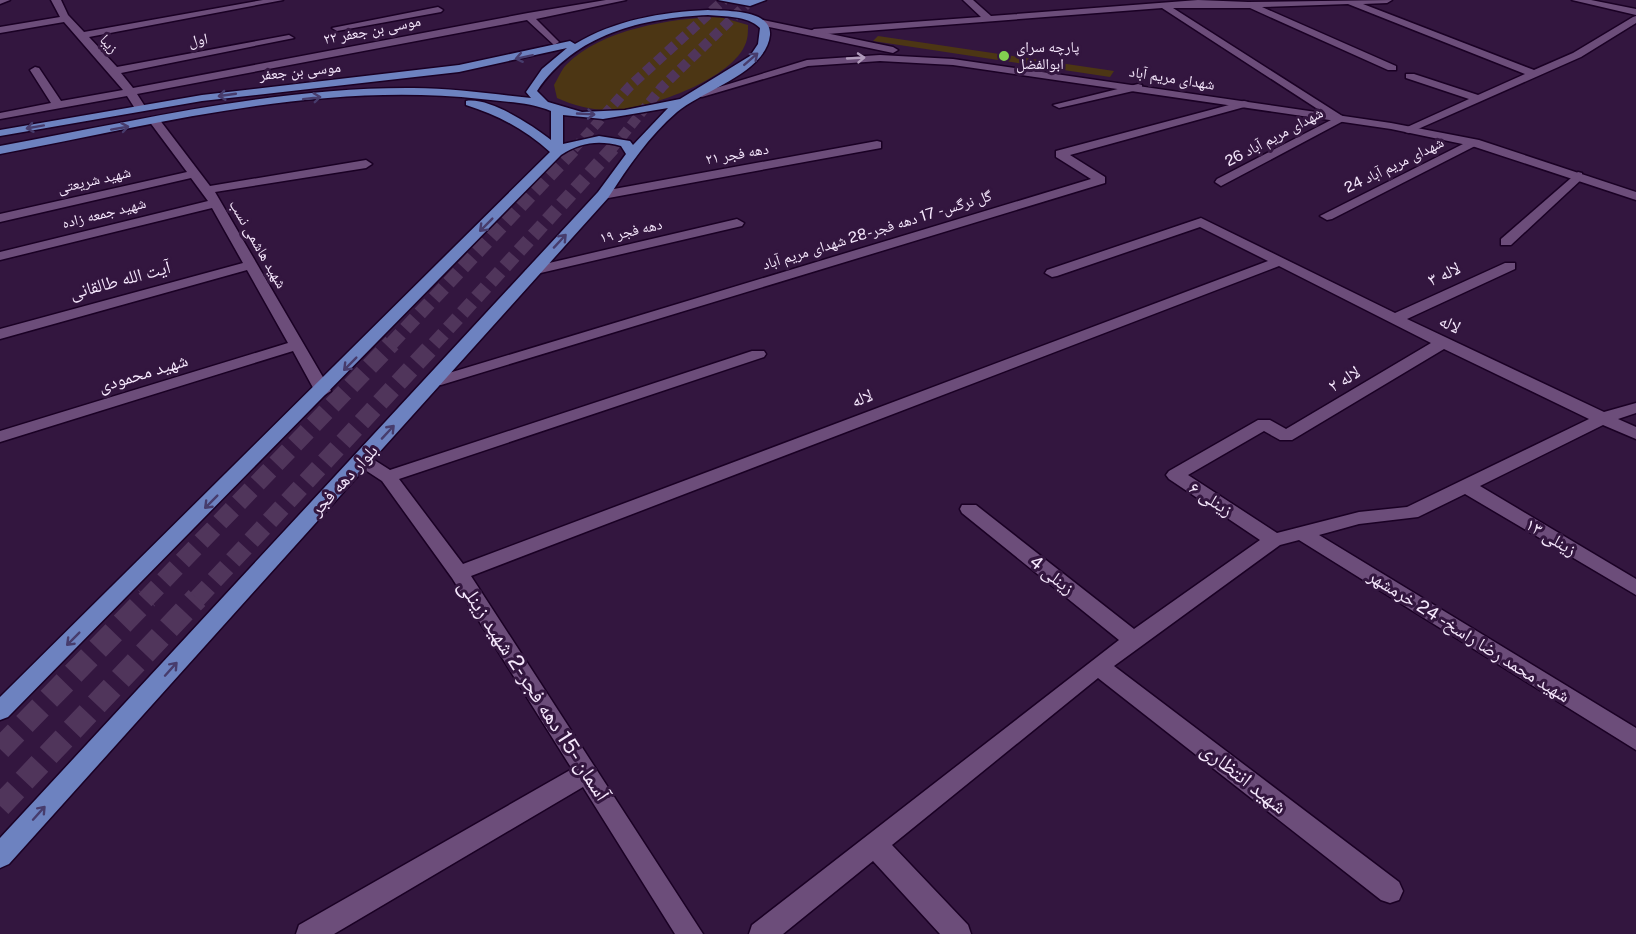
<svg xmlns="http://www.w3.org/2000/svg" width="1636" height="934" font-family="'Public Sans','Noto Naskh Arabic',sans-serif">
  <rect width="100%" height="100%" fill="#33163f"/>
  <g fill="#4c3614">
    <path d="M720,17L748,25C748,29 748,35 747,39C739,76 657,105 624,109C602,113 577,107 557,98L554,85C558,79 561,70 566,65C601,29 672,18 720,17Z"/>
    <path d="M878,36L1114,71L1110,77L873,41Z"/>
  </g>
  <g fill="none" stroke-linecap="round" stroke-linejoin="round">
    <g stroke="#50355b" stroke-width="10" stroke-dasharray="10 5" stroke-linecap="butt">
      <path d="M574,149L630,86L724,0"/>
      <path d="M612,149L662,87L751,0"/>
    </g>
    <g stroke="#50355b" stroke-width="14" stroke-dasharray="14 7" stroke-linecap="butt">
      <path d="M391,344L575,148"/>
      <path d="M434,344L613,148"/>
    </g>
    <g stroke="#50355b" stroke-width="18" stroke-dasharray="18 9" stroke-linecap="butt">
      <path d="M145,600L392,343"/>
      <path d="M196,600L435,343"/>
    </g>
    <g stroke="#50355b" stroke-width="23" stroke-dasharray="23 12" stroke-linecap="butt">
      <path d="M0,749L147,598"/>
      <path d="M0,806L197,598"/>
    </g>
    <g stroke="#1a0024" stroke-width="3">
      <g id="minor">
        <path d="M0,0H10L0,4Z"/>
        <path d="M51,0H61L68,15L84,32L263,0H283L89,37L117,67L289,35L294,38L121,73L133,88L528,13L606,0H626L536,19L559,42L554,45L527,20L137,94L146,108L140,111L136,110L127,96L0,119V113L51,103L30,70L35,67L39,68L61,101L123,90L64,22L0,33V27L60,17Z"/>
        <path d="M963,0H973L991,16L1198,0L1248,2L1392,0L1387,3L1363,4L1534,70L1573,53L1633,17L1636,16V23L1581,57L1409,133L1405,132V128L1469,99L1406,78V74H1414L1478,95L1525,74L1348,4L1262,7L1396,66V70H1388L1250,8H1173L1347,119L1221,186L1215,182L1217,179L1333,119L1162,8L814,35L809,32L814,29L981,17Z"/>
        <path d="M1572,0H1591L1636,9V15Z"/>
        <path d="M438,7L443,10L441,12L337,31L332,28Z"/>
        <path d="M1138,84L1142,85V89L1059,108L1053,105Z"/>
        <path d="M1244,101L1248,102V106L1070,155L1105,177V183L441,385H429L427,382L429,379L1091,179L1056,157V151Z"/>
        <path d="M155,118L159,119L210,186L366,160L372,164L366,168L215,192L331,391L323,396L317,395L293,351L0,442V431L288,343L247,270L0,339V329L243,263L212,208L0,260V252L208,201L191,178L0,222V214L187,172L149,121Z"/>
        <path d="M1471,140L1481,143L1332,219L1327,220L1320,216Z"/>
        <path d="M877,141L881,142V148L603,199L597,195L603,191Z"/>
        <path d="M1578,172L1582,173V179L1511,245H1501V239Z"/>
        <path d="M1201,218L1395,313L1505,263H1515V269L1407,319L1604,412L1636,403V413L1618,419L1636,427V439L1603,425L1480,486L1636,579V595L1465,494L1418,517L1359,524L1319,535L1636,728V750L1299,540L1280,545L1114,666L1399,882L1403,891L1399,900L1390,903L1381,900L1098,678L892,845L968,925L971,934H940L873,861L783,934H749L752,925L1119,640L962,513L960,509L962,505H976L1134,629L1260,540L1169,479L1166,475L1169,471L1258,420H1270L1286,429L1431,343L1279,266L471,576L703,934H675L583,787L334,934H296L299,925L572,769L452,578L382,481L356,464L353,460L356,456H368L390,470L752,351H764L766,354L764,357L399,479L463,564L1268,261L1200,227L1057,276L1052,277L1045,273L1047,270ZM1444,349L1589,419L1407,507L1359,512L1277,533L1188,475L1264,431L1280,440H1292Z"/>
        <path d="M737,219L744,223L742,226L532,275L525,271L532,267Z"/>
      </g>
    </g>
    <g stroke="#1a0024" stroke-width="3">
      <g id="secondary">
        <path d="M763,20L893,47L898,50L893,53L760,25L758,23Z"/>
        <path d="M880,55L953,59L1391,123L1479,140L1636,192V200L1472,146L1391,129L953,65L880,61L808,66L702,97L693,95L807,60Z"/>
      </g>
    </g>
    <g stroke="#1a0024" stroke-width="3">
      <g id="primary">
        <path d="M718,0H766L750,6Z"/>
        <path d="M708,10C725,11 772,9 770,35C766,73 703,90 677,112C649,136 628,167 608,198L9,864L0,868V838L598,192L626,154L621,146C599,140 581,142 561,155L8,717L0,720V697L550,152C526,130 498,115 466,105V101C490,97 533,126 551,140V111C530,102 505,102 481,99C320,81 157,124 0,154V146C136,121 274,87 413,88C453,88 492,94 531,98L526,92L542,69L567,48L459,72L202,101L0,136V130L202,95L459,65L570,41L575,44C615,20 661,12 708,10ZM708,15C725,17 747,15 760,28L758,44L750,56L680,99L625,110L582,112L548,102L537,91C575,34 642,18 708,15ZM668,108L633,145L630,141L599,136L563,144V115L603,119Z"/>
      </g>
    </g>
    <use href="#minor" fill="#6c4d7a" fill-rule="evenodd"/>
    <use href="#secondary" fill="#6c4d7a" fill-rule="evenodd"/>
    <use href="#primary" fill="#6d82c0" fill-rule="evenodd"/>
  </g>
  <defs><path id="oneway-shaft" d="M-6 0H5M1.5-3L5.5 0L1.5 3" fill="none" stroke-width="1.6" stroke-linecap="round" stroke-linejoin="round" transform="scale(1.5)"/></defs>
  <g stroke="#473c6c">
    <use href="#oneway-shaft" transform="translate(524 57) rotate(168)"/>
    <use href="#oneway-shaft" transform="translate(751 59) rotate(-41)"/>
    <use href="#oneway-shaft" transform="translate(227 95) rotate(172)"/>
    <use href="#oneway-shaft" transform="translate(312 98) rotate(-7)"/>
    <use href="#oneway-shaft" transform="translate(586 114) rotate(3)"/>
    <use href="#oneway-shaft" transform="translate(35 127) rotate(170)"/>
    <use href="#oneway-shaft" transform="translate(120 128) rotate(-10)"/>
    <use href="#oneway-shaft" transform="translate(486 225) rotate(135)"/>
    <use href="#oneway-shaft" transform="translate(560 241) rotate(-47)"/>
    <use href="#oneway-shaft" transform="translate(350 364) rotate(135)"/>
    <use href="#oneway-shaft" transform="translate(388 432) rotate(-47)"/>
    <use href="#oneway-shaft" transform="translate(211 502) rotate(135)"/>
    <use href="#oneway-shaft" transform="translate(73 639) rotate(135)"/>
    <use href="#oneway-shaft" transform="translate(171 669) rotate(-48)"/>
    <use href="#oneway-shaft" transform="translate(39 813) rotate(-48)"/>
  </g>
  <use stroke="#b09abb" href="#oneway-shaft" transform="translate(856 58) rotate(-3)"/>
  <circle fill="#82d050" stroke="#33163f" stroke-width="2" cx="1004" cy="56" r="6"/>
  <g text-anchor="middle" stroke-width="6" stroke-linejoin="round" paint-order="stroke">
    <g font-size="15" fill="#f5e7fc" stroke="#33163f">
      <text transform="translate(372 30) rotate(-11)" y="5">موسی بن جعفر ۲۲</text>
      <text transform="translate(198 40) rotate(-11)" y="5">اول</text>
      <text transform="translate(109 44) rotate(49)" y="5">زیبا</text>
      <text transform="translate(300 71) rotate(-6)" y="5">موسی بن جعفر</text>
      <text transform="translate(1172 78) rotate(9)" y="5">شهدای مریم آباد</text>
      <text transform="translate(1274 137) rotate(-28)" y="5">26 شهدای مریم آباد</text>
      <text transform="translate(737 154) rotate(-10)" y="5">دهه فجر ۲۱</text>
      <text transform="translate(1394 165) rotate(-26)" y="5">24 شهدای مریم آباد</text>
      <text transform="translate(94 180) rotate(-13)" y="5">شهید شریعتی</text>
      <text transform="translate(104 213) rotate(-14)" y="5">شهید جمعه زاده</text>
      <text transform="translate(877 230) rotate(-17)" y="5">گل نرگس - 17 دهه فجر-28 شهدای مریم آباد</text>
      <text transform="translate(631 231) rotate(-13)" y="5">دهه فجر ۱۹</text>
      <text transform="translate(258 244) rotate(60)" y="5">شهید هاشمی نسب</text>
    </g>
    <g font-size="15" fill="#f5e7fc" stroke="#33163f" text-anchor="start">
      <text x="1016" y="52">پارچه سرای<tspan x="1016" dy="17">ابوالفضل</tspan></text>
    </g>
    <g font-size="18" fill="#f5e7fc" stroke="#33163f">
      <text transform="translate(1444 274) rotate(-25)" y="6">لاله ۳</text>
      <text transform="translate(120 280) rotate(-15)" y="6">آیت الله طالقانی</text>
      <text transform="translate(1450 324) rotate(26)" y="6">لاله</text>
      <text transform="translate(143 373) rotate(-17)" y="6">شهید محمودی</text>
      <text transform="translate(1344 379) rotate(-31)" y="6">لاله ۲</text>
      <text transform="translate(862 398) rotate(-21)" y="6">لاله</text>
      <text transform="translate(344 480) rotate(-47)" y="6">بلوار دهه فجر</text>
      <text transform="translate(1211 499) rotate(33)" y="6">زینلی ۶</text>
      <text transform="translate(1551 537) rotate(31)" y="6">زینلی ۱۳</text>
      <text transform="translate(1052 575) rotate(38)" y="6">زینلی 4</text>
      <text transform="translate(1469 636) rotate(32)" y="6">شهید محمد رضا راسخ - 24 خرمشهر</text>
    </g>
    <g font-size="21" fill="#f5e7fc" stroke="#33163f">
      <text transform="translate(534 690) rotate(57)" y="7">آسمان -15 دهه فجر-2 شهید زینلی</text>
      <text transform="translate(1244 778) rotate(38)" y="7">شهید انتظاری</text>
    </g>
  </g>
</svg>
